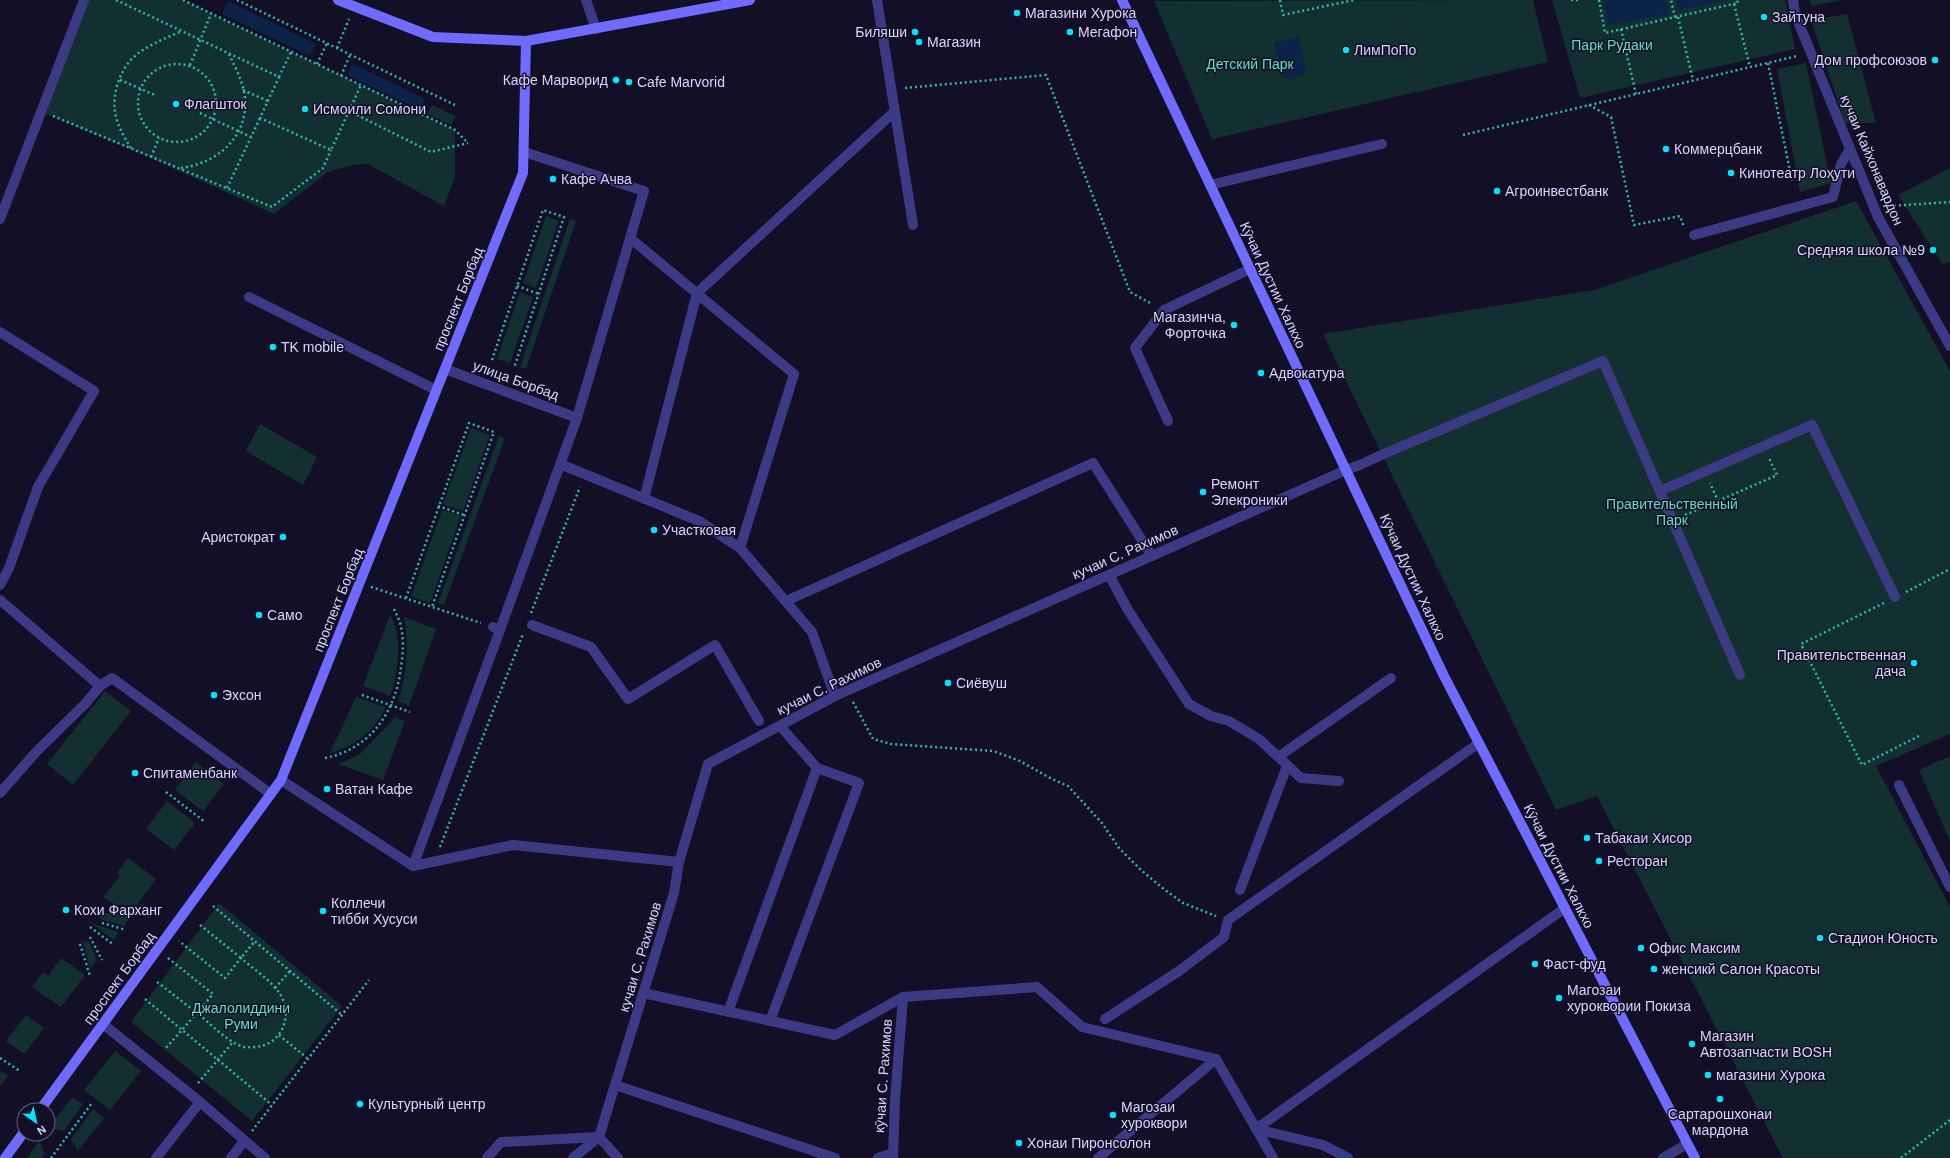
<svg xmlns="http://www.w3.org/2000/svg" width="1950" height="1158" font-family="Arial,sans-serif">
  <rect width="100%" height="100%" fill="#130f26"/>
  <g fill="#12302f">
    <path d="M86,0H183L455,130V177L444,206L368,164L352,165L328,172L274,214L137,152L46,114Z"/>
    <path d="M1533,0L1548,62L1212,139L1154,1Z"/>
    <path d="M1552,0H1785L1795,49L1580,98Z"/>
    <path d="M1810,0H1844L1811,6Z"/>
    <path d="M1847,14L1876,123H1845L1811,20Z"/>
    <path d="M1806,63L1831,183L1800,192L1777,69Z"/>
    <path d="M432,105L456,116L451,125L427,114Z"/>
    <path d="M1950,168V261L1943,265L1898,195Z"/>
    <path d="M1856,201L1950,371V734L1876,766L1950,907V1158H1783L1597,796L1556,810L1323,334L1594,290Z"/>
    <path d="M546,216L559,221L536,288L523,283Z"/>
    <path d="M570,219L576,221L526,369L520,367Z"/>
    <path d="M520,292L533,297L510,363L497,359Z"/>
    <path d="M260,424L317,457L303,485L246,451Z"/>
    <path d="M471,428L490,435L463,511L443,504Z"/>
    <path d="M499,436L505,438L444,605L438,603Z"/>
    <path d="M442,510L461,516L430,603L411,597Z"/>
    <path d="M390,615C403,633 398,676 390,696L363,686Z"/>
    <path d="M404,617L436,629L409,706L398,701C407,673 409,646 404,617Z"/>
    <path d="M105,691L131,711L73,785L47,764Z"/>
    <path d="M356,697L386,707C375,730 355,747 330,753Z"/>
    <path d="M394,717L405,721L383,780L338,764L360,754L393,720Z"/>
    <path d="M1950,756V841L1919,770Z"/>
    <path d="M196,762L224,784L203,811L175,790Z"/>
    <path d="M167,801L195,823L174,850L146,829Z"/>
    <path d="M128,858L156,879L137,905H115L103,897L120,876L117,873Z"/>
    <path d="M219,903L342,1006L252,1121L131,1022Z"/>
    <path d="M102,913H133L124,926L99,919Z"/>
    <path d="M91,923L119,932L114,940Z"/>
    <path d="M83,941L89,942L97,960L90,969Z"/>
    <path d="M61,958L85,975L61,1007L32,987L43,972L48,976Z"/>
    <path d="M26,1015L44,1028L24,1054L6,1041Z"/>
    <path d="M115,1051L141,1071L110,1110L84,1090Z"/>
    <path d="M0,1070L8,1076L0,1087Z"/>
    <path d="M72,1097L83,1104L64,1131L49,1128Z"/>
    <path d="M93,1109L104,1118L78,1151L71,1139Z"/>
    <path d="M39,1141L45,1154L42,1158H27Z"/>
  </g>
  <g fill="#0c2248">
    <path d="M1604,0H1666L1669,14L1609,25Z"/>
    <path d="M1676,0H1728L1678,10Z"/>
    <path d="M228,1L316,44L310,56L222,14Z"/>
    <path d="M1298,36L1307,73L1284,79L1274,43Z"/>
    <path d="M353,64L425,99L420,110L347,75Z"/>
  </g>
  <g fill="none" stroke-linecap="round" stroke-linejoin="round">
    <g stroke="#2fb8b0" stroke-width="2.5" stroke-dasharray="2 3" stroke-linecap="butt">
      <path d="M116,0L279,77L260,118L331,150L349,111L431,152L468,143"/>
      <path d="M183,0L455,130L468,143"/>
      <path d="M237,0L455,105"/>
      <path d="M1280,0L1283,15L1354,0"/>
      <path d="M1571,0H1580"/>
      <path d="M1599,0L1605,33L1675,17L1671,0"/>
      <path d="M1734,4L1750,67"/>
      <path d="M1675,17L1738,3L1737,0"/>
      <path d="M1678,17L1693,80"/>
      <path d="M1621,29L1636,94"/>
      <path d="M337,48L349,19"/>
      <path d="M1768,63L1792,181"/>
      <circle cx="177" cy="103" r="39"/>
      <path d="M317,64L327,43"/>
      <path d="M190,65L211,14"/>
      <path d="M341,76L350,55"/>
      <path d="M279,77L291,52"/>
      <path d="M120,80L155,95"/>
      <path d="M905,88L1046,75L1130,292L1152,304"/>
      <path d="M243,90L268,101"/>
      <path d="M1589,105L1611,117L1634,225L1680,216L1684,227"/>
      <path d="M349,111L361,85"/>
      <path d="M200,113L251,137"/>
      <path d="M53,116L272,207L323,168L331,150"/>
      <path d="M1463,135L1797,56"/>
      <path d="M131,148C124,137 117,125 115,112C112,90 122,64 140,52C153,43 168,37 182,31"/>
      <path d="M151,157L159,138"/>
      <path d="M181,168C220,163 252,133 244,91C241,78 234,65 229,54"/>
      <path d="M227,188L260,118"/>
      <path d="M1889,206L1950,202"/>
      <path d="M517,286L539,294"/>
      <path d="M492,360L543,210L564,217L514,368"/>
      <path d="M1718,501L1777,475L1769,458"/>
      <path d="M438,506L464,515"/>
      <path d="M1685,515L1718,501L1710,483"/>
      <path d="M371,587L481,623"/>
      <path d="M1906,592L1950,569"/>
      <path d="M406,598L469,423L494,432L432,607"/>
      <path d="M1884,603L1801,644L1862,765L1919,736"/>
      <path d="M531,613L580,487"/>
      <path d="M362,695L410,712"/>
      <path d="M853,702L873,739L891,744L993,751L1020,761L1050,778L1068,786L1102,823L1119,848L1141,870L1165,890L1183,903L1216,916"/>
      <path d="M325,758C371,749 396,711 401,667C403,655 404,639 401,627C400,620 396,614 393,607"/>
      <path d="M166,792L205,822"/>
      <path d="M440,847L523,634"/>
      <path d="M213,906L342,1015"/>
      <path d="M108,910L141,909"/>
      <path d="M102,923L126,930"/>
      <path d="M200,925L241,958L255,941"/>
      <path d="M90,927L114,945"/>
      <path d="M90,937L102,960"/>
      <path d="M80,944L90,976"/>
      <path d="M168,958L213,994L197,1013C211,1024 225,1040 241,1046C245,1048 249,1047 253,1047C281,1047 294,1016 280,994C271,980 253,969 241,958L225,978L179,941"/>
      <path d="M157,982L197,1013L165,1049"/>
      <path d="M275,988L290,971"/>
      <path d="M145,999L272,1105"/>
      <path d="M279,1035L307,1058"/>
      <path d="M0,1058L20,1071"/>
      <path d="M198,1083L233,1042"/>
      <path d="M252,1131L369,980"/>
      <path d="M51,1158L92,1103"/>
      <path d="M1901,1158L1950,1120"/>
    </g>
    <g stroke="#3d3a85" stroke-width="10">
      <path d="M586,0L596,29"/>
      <path d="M1210,185L1382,144"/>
      <path d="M249,297L436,390"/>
      <path d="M445,369L577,418"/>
      <path d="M1168,421L1135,348L1164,310L1250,269"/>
      <path d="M1346,470L1360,465L1379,456L1603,361L1740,675"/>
      <path d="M1660,491L1812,425L1895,597"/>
      <path d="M644,499L697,293L895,111"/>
      <path d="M699,521L740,548L812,632L835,696"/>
      <path d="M786,601L1093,463L1152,556"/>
      <path d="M493,627L500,630L577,418L644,191L524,152"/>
      <path d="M281,780L413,866L500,630"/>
      <path d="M1899,785L1950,887"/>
      <path d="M1105,1019L1179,971L1224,937L1228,920L1479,743"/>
      <path d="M103,1024L200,1102L265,1158"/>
      <path d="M615,1085L835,1158"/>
      <path d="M1256,1129L1565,908"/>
      <path d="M156,1158L200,1102"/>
      <path d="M231,1158L244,1141"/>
      <path d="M878,1158L893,1153"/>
      <path d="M1098,1158L1216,1059L1273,1158"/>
      <path d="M1663,1158L1687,1144"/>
    </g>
    <g stroke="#3d3a85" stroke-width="10">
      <path d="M877,0L913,225"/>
      <path d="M1793,0L1795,14L1878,217L1950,346"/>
      <path d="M0,219L84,0"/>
      <path d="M1694,235L1833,197L1841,164L1850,149"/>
      <path d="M630,238L794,374L740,548"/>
      <path d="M0,332L94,391L38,487L9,568L0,585"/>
      <path d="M560,464L699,521"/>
      <path d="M1109,575L1128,610L1189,704L1211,716L1229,721L1259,739L1301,778L1339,781"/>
      <path d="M0,600L100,686L112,678L271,794"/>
      <path d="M532,625L591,647L628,699L715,645L759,721"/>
      <path d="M1278,757L1391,678"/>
      <path d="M0,793L37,751L85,704L100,686"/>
      <path d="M413,866L513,845L679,862"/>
      <path d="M1240,890L1287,766"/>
      <path d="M643,993L835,1035L903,997L1037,987L1082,1027L1216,1059"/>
      <path d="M728,1012L817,768L780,726"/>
      <path d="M770,1021L859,783L817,768"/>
      <path d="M1256,1129L1323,1145L1348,1158"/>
      <path d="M487,1158L501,1142L599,1137"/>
      <path d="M573,1158L599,1137"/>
      <path d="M618,1158L599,1137L674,893L679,862L708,764L835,696L1346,470"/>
      <path d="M893,1158L895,1100L903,997"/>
    </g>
    <g stroke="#6f6bff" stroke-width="10">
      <path d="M338,0L433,37L526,41L750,0"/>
      <path d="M1122,0L1444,676L1695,1158"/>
      <path d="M40,1110L281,780L523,173L526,41"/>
      <path d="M5,1158L24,1132"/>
    </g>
  </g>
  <g fill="#00e5ff" stroke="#130f26" stroke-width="1.5">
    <circle cx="1017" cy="13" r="4"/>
    <circle cx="1764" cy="17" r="4"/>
    <circle cx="915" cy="32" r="4"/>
    <circle cx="1070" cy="32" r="4"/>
    <circle cx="919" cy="42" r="4"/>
    <circle cx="1346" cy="50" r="4"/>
    <circle cx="1935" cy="60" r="4"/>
    <circle cx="616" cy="80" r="4"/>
    <circle cx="629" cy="82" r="4"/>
    <circle cx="176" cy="104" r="4"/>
    <circle cx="305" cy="109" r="4"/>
    <circle cx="1666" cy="149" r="4"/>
    <circle cx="1731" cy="173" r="4"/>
    <circle cx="553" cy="179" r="4"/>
    <circle cx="1497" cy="191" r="4"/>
    <circle cx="1933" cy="250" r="4"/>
    <circle cx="1234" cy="325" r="4"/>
    <circle cx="273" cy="347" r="4"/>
    <circle cx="1261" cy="373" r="4"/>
    <circle cx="1203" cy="492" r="4"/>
    <circle cx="654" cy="530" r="4"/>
    <circle cx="283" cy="537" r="4"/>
    <circle cx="259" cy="615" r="4"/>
    <circle cx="1914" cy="663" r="4"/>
    <circle cx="948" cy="683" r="4"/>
    <circle cx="214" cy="695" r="4"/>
    <circle cx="135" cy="773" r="4"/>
    <circle cx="327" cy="789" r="4"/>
    <circle cx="1587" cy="838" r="4"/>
    <circle cx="1599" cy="861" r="4"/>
    <circle cx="66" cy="910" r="4"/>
    <circle cx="323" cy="911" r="4"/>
    <circle cx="1820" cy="938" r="4"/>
    <circle cx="1641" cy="948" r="4"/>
    <circle cx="1535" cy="964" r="4"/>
    <circle cx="1654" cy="969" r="4"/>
    <circle cx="1559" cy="998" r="4"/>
    <circle cx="1692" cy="1044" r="4"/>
    <circle cx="1708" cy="1075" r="4"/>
    <circle cx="1720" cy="1099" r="4"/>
    <circle cx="360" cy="1104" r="4"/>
    <circle cx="1113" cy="1115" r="4"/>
    <circle cx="1019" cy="1143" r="4"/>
  </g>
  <g text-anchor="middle" stroke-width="3" stroke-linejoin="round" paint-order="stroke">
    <g font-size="14" fill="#d9d4ff" stroke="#130f26" text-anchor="start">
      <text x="1025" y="18">Магазини Хурока</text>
      <text x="1772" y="22">Зайтуна</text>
      <text x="907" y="37" text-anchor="end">Биляши</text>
      <text x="1078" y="37">Мегафон</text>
      <text x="927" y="47">Магазин</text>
      <text x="1354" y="55">ЛимПоПо</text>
      <text x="1927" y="65" text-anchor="end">Дом профсоюзов</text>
      <text x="608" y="85" text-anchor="end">Кафе Марворид</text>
      <text x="637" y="87">Cafe Marvorid</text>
      <text x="184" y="109">Флагшток</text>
      <text x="313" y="114">Исмоили Сомони</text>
      <text x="1674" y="154">Коммерцбанк</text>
      <text x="1739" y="178">Кинотеатр Лоҳути</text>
      <text x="561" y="184">Кафе Ачва</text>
      <text x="1505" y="196">Агроинвестбанк</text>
      <text x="1925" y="255" text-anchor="end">Средняя школа №9</text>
      <text x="1226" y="322" text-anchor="end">Магазинча,<tspan x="1226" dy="16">Форточка</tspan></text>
      <text x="281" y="352">TK mobile</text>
      <text x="1269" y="378">Адвокатура</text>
      <text x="1211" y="489">Ремонт<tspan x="1211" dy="16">Элекроники</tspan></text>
      <text x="662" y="535">Участковая</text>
      <text x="275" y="542" text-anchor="end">Аристократ</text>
      <text x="267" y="620">Само</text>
      <text x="1906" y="660" text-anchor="end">Правительственная<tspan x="1906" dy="16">дача</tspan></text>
      <text x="956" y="688">Сиёвуш</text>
      <text x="222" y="700">Эхсон</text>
      <text x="143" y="778">Спитаменбанк</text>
      <text x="335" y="794">Ватан Кафе</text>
      <text x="1595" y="843">Табакаи Хисор</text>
      <text x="1607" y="866">Ресторан</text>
      <text x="331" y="908">Коллечи<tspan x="331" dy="16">тибби Хусуси</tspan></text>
      <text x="74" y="915">Кохи Фарханг</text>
      <text x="1828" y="943">Стадион Юность</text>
      <text x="1649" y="953">Офис Максим</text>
      <text x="1543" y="969">Фаст-фуд</text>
      <text x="1662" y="974">женсикй Салон Красоты</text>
      <text x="1567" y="995">Магозаи<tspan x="1567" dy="16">хуроквории Покиза</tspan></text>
      <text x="1700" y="1041">Магазин<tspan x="1700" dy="16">Автозапчасти BOSH</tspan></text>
      <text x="1716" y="1080">магазини Хурока</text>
      <text x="368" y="1109">Культурный центр</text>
      <text x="1121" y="1112">Магозаи<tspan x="1121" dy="16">хуроквори</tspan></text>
      <text x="1720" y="1119" text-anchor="middle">Сартарошхонаи<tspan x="1720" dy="16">мардона</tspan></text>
      <text x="1027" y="1148">Хонаи Пиронсолон</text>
    </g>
    <g font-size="14" fill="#5fe0c0" stroke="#130f26">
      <text x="1612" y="50">Парк Рудаки</text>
      <text x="1250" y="69">Детский Парк</text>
      <text x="1672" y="509">Правительственный<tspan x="1672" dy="16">Парк</tspan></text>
      <text x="241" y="1013">Джалолиддини<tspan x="241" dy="16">Руми</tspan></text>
    </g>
    <g font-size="14" fill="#d9d4ff" stroke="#130f26">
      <text transform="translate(1872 160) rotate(67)" y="5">кучаи Кайхонавардон</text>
      <text transform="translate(1273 285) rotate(65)" y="5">Кӯчаи Дустии Халкхо</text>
      <text transform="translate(458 299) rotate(-68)" y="5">проспект Борбад</text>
      <text transform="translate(516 380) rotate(20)" y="5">улица Борбад</text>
      <text transform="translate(1125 552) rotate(-24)" y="5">кучаи С. Рахимов</text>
      <text transform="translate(1413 577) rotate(65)" y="5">Кӯчаи Дустии Халкхо</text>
      <text transform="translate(338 600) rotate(-68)" y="5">проспект Борбад</text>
      <text transform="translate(829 686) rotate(-26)" y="5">кучаи С. Рахимов</text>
      <text transform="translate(1559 866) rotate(63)" y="5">Кӯчаи Дустии Халкхо</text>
      <text transform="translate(640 957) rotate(-73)" y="5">кучаи С. Рахимов</text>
      <text transform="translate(119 978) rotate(-54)" y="5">проспект Борбад</text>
      <text transform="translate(883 1076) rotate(-86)" y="5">кӯчаи С. Рахимов</text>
    </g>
  </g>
  <g transform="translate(36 1122) rotate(146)"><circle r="19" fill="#130f26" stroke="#625e7d"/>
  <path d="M0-3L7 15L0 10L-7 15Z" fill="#00e5ff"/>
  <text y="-6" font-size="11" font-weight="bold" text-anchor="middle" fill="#d9d4ff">N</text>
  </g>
</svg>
